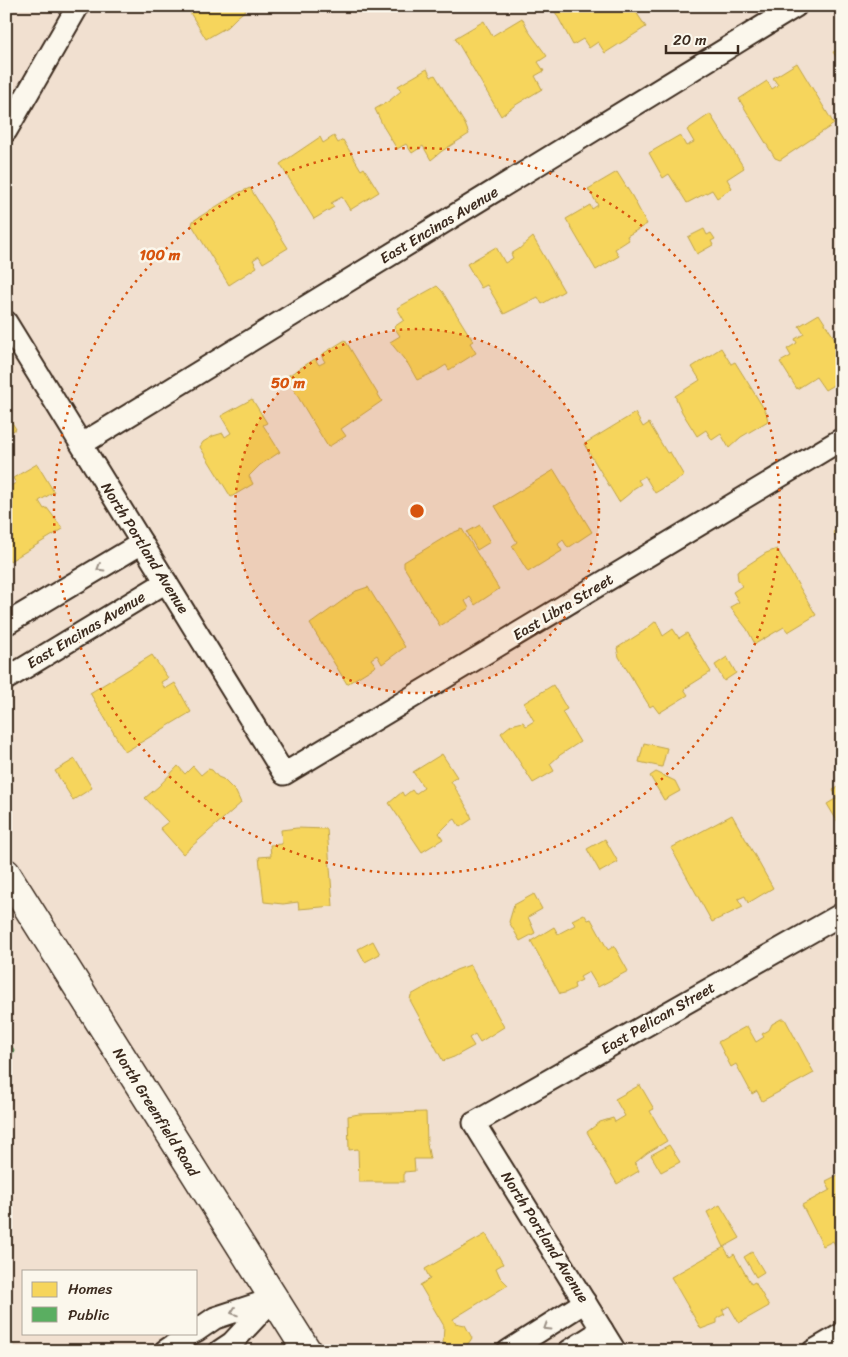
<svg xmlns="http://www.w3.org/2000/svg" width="848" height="1357" font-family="Sriracha,sans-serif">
  <rect width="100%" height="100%" fill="#f1e0d0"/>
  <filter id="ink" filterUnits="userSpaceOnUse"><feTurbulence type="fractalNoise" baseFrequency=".02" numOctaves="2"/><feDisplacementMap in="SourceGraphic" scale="10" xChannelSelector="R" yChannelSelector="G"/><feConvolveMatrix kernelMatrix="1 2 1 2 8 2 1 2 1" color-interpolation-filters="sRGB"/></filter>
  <g filter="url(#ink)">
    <g fill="#f6d55c" stroke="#bea249">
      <path d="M186,6H245L246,10L237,17L227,27L206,39Z"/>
      <path d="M552,6H632L646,27L605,53L598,42L589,48L583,39L573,45Z"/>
      <path d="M522,18L530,33L547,56L538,62L544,71L535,76L542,89L514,106L501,116L455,38L484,21L492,36Z"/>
      <path d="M842,47V66L833,52Z"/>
      <path d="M797,63L834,124L780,160L775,158L739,99L767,81L772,89L778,85L773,78Z"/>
      <path d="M427,69L431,77L435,75L465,124L469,134L442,151L431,160L423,146L412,153L406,144L397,149L383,126L375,109L389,101L401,91L398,86Z"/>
      <path d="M710,114L744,168L727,179L732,188L717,198L712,190L687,203L669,174L663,178L649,153L680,135L686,146L694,142L687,130Z"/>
      <path d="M334,136L338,143L343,140L361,170L364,168L379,192L350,210L342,197L331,203L334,207L314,219L280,164L320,137L323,143Z"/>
      <path d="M617,172L632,196L647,224L627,236L629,240L615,249L619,256L596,270L566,219L590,205L592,209L598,205L588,189Z"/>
      <path d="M250,188L288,248L263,263L259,256L253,260L257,267L229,285L192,225L193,221L238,193Z"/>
      <path d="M704,229L707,235L711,233L715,239L711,241L713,245L697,254L688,237Z"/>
      <path d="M533,237L564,291L542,304L538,297L504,314L487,285L481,288L467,264L496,247L505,263L513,258L511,254L519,249Z"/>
      <path d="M437,286L442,291L473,341L470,343L476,353L449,370L446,365L435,372L417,380L408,364L390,342L400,336L394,327L404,320L397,308Z"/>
      <path d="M819,314L842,350V380L825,390L816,377L797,389L780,362L791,356L787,349L797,343L795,339L804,334L799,326Z"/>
      <path d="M345,340L382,401L341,429L346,436L328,447L286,377L315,359L319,365L325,362L321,355Z"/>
      <path d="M721,348L731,364L735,362L766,412L768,421L741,437L729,448L721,434L712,440L706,430L697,436L682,412L675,396L700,380L692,367Z"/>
      <path d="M252,399L267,423L263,425L280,452L260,465L249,476L253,484L231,497L200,447L203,442L213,436L223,433L225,437L231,433L221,416Z"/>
      <path d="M6,413L16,429L6,435Z"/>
      <path d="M635,413L643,427L649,423L667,453L670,452L684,476L655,493L645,476L638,480L641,484L633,489L630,493L619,502L584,444Z"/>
      <path d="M37,464L54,492L39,501L44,509L47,508L63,529L10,561L6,554V488L16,483L13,478Z"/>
      <path d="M554,470L592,532L568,548L563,540L558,544L562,551L528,572L512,546L517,542L495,506Z"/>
      <path d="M480,525L490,542L477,550L467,532Z"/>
      <path d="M842,527V546L833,532Z"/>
      <path d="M462,529L499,589L475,605L470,597L465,601L469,608L440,626L404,567V562L450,534Z"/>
      <path d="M777,549L816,615L788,632L784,627L755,644L747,629L730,607L739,602L733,592L742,586L738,580L737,572L766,553Z"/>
      <path d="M368,587L405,647L382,664L377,655L371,659L376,666L347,684L310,624L356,591Z"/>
      <path d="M656,621L663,636L673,629L679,638L687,633L711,672L684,689L688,695L659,713L653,705L650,707L619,657L617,648L644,631Z"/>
      <path d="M152,655L168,678L161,682L165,689L175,683L191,712L125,752L90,693Z"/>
      <path d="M727,657L736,673L724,681L715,665Z"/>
      <path d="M553,685L567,709L562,712L580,742L560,755L550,764L554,771L533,783L501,733L511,725L523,722L526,726L534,721L524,703Z"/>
      <path d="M644,743L667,748L662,767L639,762Z"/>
      <path d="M442,754L457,777L451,781L469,811L472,819L460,827L455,819L449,823L439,833L443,839L422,852L389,803L402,792L404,796L412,790L415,794L424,788L413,772Z"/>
      <path d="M75,759L92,788L73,800L55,771Z"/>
      <path d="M178,766L185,774L193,766L201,775L208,769L212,770L218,777L223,779L236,792L241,803L183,854L160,828L168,822L145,798L159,786Z"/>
      <path d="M656,772L675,781L680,791L664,800L650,776Z"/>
      <path d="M842,785V829L827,804L837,798L833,790Z"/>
      <path d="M732,815L773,888L748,903L745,896L738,899L743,907L712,922L671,848Z"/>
      <path d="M297,828L327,829L333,906L299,909L298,902L283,904L264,902L259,857L271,856L270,845L282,844L281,830Z"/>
      <path d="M605,839L618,862L600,872L587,849Z"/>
      <path d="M534,894L542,909L528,917L535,933L520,941L509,922L514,905Z"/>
      <path d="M584,914L588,920L591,919L608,950L614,946L628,971L598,987L589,972L580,977L582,980L574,984L575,988L565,993L560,994L531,941L554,927L558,934L575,925L572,920Z"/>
      <path d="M373,941L380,954L365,962L358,949Z"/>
      <path d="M470,965L504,1027L480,1042L475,1034L469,1038L474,1046L454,1057L443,1061L410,1000L411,995L456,970Z"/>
      <path d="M781,1019H785L814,1073L762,1101L757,1091L752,1094L736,1064L731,1067L718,1042L747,1026L756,1042L764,1037L762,1034L769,1030L772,1024Z"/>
      <path d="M640,1085L654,1109L650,1111L667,1141L647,1153L635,1163L639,1171L617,1184L587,1132L600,1122L613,1118L615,1122L625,1116L615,1099Z"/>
      <path d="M426,1112L427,1144L430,1159H414L415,1171L404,1172V1182H359L358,1149L349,1150L348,1116L359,1114Z"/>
      <path d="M669,1145L680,1162L661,1172L651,1155Z"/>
      <path d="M842,1173V1248L838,1250L833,1241L823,1246L802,1205L830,1190L826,1181Z"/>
      <path d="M720,1205L740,1238L724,1247L707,1212Z"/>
      <path d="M486,1234L503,1264L496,1268L500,1277L508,1285L453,1319L455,1323L465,1325L472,1338L468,1344L457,1350L446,1347L443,1342L444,1326L420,1285L430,1279L425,1269Z"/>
      <path d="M724,1247L730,1257L734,1254L751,1284L755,1282L769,1306L739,1323L729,1306L722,1310L725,1314L717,1318V1323L701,1329L671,1277Z"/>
      <path d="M752,1252L764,1272L756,1277L744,1257Z"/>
    </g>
    <path fill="#5aae61" stroke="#51864d" d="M6,1036L14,1050L6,1073Z"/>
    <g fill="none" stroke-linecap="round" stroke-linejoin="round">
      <g stroke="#3b2a1e" stroke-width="25">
        <g id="street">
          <path d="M6,131L78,6"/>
          <path d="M6,322L284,774L842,439"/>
          <path d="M82,444L796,6"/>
          <path d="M6,624L142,543"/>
          <path d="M6,679L166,582"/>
          <path d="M196,1331L215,1318L273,1299"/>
          <path d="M165,1351L192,1333"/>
          <path d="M220,1351L232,1343L271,1301"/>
          <path d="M508,1351L585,1302"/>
          <path d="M569,1351L602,1330"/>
          <path d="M615,1351L474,1123L842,914"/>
          <path d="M813,1351L842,1334"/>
        </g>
      </g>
      <g stroke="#3b2a1e" stroke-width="31">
        <path id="secondary" d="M6,873L307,1351"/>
      </g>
      <use href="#street" stroke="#fbf7ec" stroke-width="21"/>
      <use href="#secondary" stroke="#fbf7ec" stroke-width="28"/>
    </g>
    <defs><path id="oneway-chevron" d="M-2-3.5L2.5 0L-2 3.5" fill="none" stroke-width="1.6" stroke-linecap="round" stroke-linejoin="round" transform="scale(1.25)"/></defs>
    <g stroke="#9b9085">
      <use href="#oneway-chevron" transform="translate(100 568) rotate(149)"/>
      <use href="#oneway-chevron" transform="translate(234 1312) rotate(161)"/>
      <use href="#oneway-chevron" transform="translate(547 1327) rotate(148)"/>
    </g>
  </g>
  <circle cx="417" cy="511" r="182" fill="#d7540e" fill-opacity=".12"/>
  <g fill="none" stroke="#d7540e" stroke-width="2.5" stroke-dasharray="2.5 5">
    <circle cx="417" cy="511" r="182"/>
    <circle cx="417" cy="511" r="363"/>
  </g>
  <g text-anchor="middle" stroke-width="5" stroke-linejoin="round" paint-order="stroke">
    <g font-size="15" fill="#3b2a1e" stroke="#fbf7ec">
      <text transform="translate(439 225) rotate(-31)" y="5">East Encinas Avenue</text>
      <text transform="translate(145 548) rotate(58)" y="5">North Portland Avenue</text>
      <text transform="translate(563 607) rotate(-31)" y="5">East Libra Street</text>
      <text transform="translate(86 630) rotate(-31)" y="5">East Encinas Avenue</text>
      <text transform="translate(658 1018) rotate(-30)" y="5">East Pelican Street</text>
      <text transform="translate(156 1112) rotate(58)" y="5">North Greenfield Road</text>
      <text transform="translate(545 1237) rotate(58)" y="5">North Portland Avenue</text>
    </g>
  </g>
  <circle cx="417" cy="511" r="8" fill="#d7540e" stroke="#fbf7ec" stroke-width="2.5"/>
  <g font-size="15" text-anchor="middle" font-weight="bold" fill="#d7540e" stroke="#fbf7ec" stroke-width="5" stroke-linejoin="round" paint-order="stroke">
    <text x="160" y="260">100 m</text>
    <text x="288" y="388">50 m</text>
  </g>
  <rect width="848" height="1357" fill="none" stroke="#fbf7ec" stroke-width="25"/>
  <rect x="12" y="12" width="823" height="1332" fill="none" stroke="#3b2a1e" stroke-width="2" filter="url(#ink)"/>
  <rect x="22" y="1270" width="175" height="65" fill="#fbf7ec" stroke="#aea59a"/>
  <rect x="32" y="1282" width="25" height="15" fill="#f6d55c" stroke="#aea59a"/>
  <text x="68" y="1294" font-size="15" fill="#3b2a1e">Homes</text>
  <rect x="32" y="1307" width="25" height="15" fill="#5aae61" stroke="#aea59a"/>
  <text x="68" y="1320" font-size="15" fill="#3b2a1e">Public</text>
  <path d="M666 45v8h72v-8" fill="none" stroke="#3b2a1e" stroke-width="2.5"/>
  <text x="673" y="45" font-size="15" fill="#3b2a1e" stroke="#fbf7ec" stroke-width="4" paint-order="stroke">20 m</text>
</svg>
